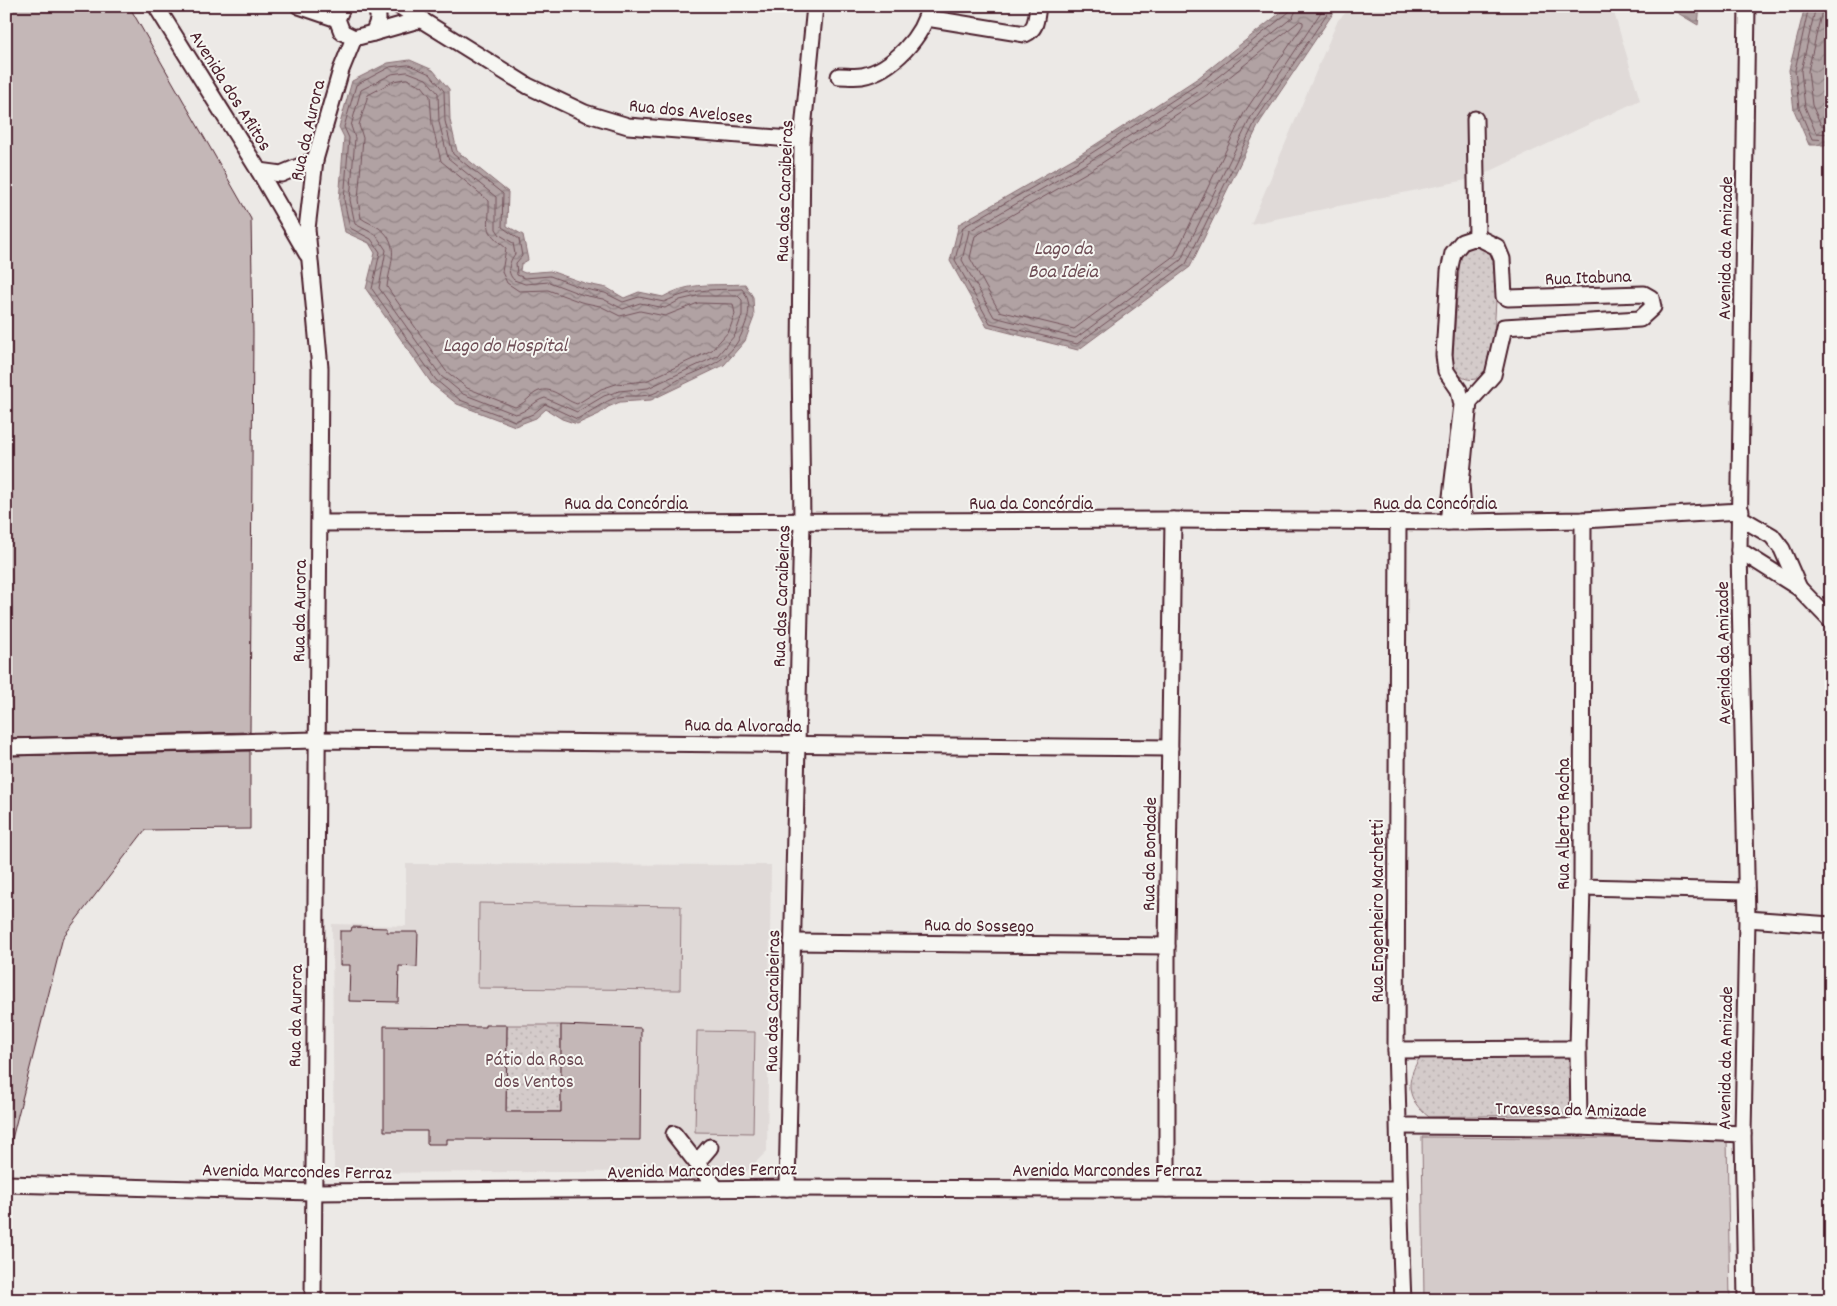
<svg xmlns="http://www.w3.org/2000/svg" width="1837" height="1306" font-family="Dekko,sans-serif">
  <defs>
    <pattern id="park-dots" width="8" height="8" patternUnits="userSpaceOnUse" patternTransform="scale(1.25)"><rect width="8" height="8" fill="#d4cbca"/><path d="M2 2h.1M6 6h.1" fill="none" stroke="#b8aeae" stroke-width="1.8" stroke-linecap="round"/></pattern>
    <pattern id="water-waves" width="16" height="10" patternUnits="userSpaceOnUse" patternTransform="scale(1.25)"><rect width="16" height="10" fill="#b1a2a3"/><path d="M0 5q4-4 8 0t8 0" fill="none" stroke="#928385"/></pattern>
  </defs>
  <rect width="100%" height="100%" fill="#ece9e6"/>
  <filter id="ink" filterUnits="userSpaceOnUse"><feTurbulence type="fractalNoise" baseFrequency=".02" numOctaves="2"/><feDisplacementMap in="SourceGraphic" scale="10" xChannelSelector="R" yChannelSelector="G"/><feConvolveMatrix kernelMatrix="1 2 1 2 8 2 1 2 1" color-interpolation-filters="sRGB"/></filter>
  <g filter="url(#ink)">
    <g fill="#e0dad8">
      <path d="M1353,6H1612L1640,100L1476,178L1251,224L1338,20Z"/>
      <path d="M406,864L771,865L767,1151L747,1171L334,1173L332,924L406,926Z"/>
    </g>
    <g fill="url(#park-dots)" stroke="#8f757a">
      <path d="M1474,246C1489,246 1492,254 1498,265L1492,369C1479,382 1463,385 1452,366L1460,257L1463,252Z"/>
      <path d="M507,1025H561V1112H506Z"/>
      <path d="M1563,1054L1571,1061L1574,1099L1569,1114L1429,1117C1406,1099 1405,1082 1420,1057Z"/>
    </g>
    <g fill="#d4cbca" stroke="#8f757a">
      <path d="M479,903L681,906L680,990L478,988Z"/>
      <path d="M697,1031L755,1032L753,1133L695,1132Z"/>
      <path d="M1422,1137L1727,1139L1730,1300H1424Z"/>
    </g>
    <g fill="url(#water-waves)" stroke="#886e73">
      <path d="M1289,6H1338L1260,122L1190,267L1078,350L987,327L950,261L959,224L1081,154L1198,78Z"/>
      <path d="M1666,6H1700L1698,25Z"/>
      <path d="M1805,6H1831V145H1809L1794,110L1789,70Z"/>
      <path d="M410,60L433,70L449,89L450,120L457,151L508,192L507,226L523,235L528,260L521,264L520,271L525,273L550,271L587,284L607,288L624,298L639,292L663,297C691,281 714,286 745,284L753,297L754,317L745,341L724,365L651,400L620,402L608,407L599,414L577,424L562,419L546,409L536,418L515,426L457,404L432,384L366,289L375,253L369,243L345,232L339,201L344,137L339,127L352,81L388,63Z"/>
    </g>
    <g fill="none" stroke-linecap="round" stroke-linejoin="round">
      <g stroke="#73535b" stroke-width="1">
        <path d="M1291,6L1289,12L1201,82L1084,158L963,227L955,260L990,323L1077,344L1186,264L1256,120L1332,6"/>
        <path d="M1298,6L1293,17L1204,88L1087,163L969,231L962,260L994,317L1076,338L1181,260L1251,117L1325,6"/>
        <path d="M1809,6L1795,70L1799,108L1812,139L1831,140"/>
        <path d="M1816,6L1801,71L1805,107L1816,133L1831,134"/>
        <path d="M1823,6L1808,71L1812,105L1821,125L1831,126"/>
        <path d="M1300,21L1303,22V25L1244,113L1175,255L1074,329L999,311L970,258L975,236L1091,170L1208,94Z"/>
        <path d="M409,65L430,74L444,91L445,121L453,154L503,194L502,227L519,239L522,256L516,263L517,275L525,278L550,276L585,289L605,293L623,302L639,297L664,302C695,288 709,290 742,289C751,300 750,313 745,325C734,360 710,366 680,379C670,384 660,392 649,395C639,397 628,395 618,397C604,401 591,412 577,419L545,404L533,414L515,421L460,400L436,380L372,289L380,252L371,239L350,228L344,200L349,138L344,127L356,85L390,67Z"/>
        <path d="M408,72L426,79L438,93L439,122L448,158L496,197V229L500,235L513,243L515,254C509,262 506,272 514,280L525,284L549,282L583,295L603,299L623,309L640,303L665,308L680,300L697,296H738L742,300V315L735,335L717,356L648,388L619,391L604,396L577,412L545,398C533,401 528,412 515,414L463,394L441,376L379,288L386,250L376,235L355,224L350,200L355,138L351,126L361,90L392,74Z"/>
        <path d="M407,79L422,86L430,96L432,124L441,161L489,201C490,228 482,229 506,248L502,272L507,283L519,291L548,290L581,302L600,306L620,316L640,311L665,316L698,303L733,304L735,314L729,331L712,350L646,381L616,384L601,389L577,404C563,400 551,383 535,393C528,398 524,404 515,407L467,388L446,371L387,287C389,266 402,244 379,228C373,224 366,222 361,218L358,200L363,138L359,125L368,95L394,81Z"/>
      </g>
    </g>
    <g fill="#c4b7b7" stroke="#4a1f2b">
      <path d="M6,6H129L251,219L253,333L250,732L6,738Z"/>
      <path d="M250,751V829L145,830L63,937L11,1143L6,1142V756Z"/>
      <path d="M352,927L387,928V932H418L417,967L399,966L398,1002L349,1001L350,965H340V931H351Z"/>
      <path d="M485,1025H507L506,1112H561V1025L641,1028L640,1140L447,1139V1144H427V1131H384V1026L485,1027Z"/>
    </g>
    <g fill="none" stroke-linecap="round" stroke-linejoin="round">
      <g stroke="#4a1f2b" stroke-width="19">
        <g id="minor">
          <path d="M156,6L259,171L281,174L315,160"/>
          <path d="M299,6L337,19"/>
          <path d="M343,6L337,19L342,32L354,38L373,33C378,22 381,17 374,6"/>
          <path d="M399,6L528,86L585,113L628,126L802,140"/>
          <path d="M927,18L1025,34C1037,29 1036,18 1038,6"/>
          <path d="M373,33L422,19"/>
          <path d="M839,76C846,76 855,77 862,76C892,70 924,36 929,6"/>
          <path d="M1475,119L1477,237"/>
          <path d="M259,171L307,254"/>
          <path d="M1741,518L1772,536L1782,549L1799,588"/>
          <path d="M1448,522L1462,405L1459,390L1446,371L1444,355L1449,271L1453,253L1462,242L1477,237L1497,247L1502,259L1504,296L1508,298L1644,294L1651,298L1653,307L1640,319L1504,327L1493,375L1469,402L1461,484L1464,522"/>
          <path d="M320,523L1173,520L1464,522L1583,520L1741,511"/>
          <path d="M1398,523L1396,1050C1399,1133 1399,1216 1403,1300"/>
          <path d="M1739,550L1799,588L1831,621"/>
          <path d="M6,747L317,740L1170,748"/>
          <path d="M1582,887L1746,891"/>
          <path d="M1747,919L1831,925"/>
          <path d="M792,942L1167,946"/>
          <path d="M1396,1050L1578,1049"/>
          <path d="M1399,1126L1579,1127L1743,1134"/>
          <path d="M1579,1127L1578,1049L1582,887L1583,520"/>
          <path d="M674,1134L717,1189"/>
          <path d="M698,1161L710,1147"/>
          <path d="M6,1184L312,1192L787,1188L1398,1190"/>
          <path d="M787,1188L802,522L800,356L802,140L815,6"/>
          <path d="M1167,1189V946L1173,520"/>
          <path d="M313,1300L320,368L307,229L315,160L341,70L354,38"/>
          <path d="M1746,1300L1743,1134L1747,919L1739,550L1747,6"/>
        </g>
      </g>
      <use href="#minor" stroke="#f6f6f2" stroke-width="15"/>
    </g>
  </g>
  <g text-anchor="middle" stroke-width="4" stroke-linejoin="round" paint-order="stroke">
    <g font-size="19" fill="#4a1f2b" stroke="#f6f6f2">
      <text transform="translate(232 90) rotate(58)" y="7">Avenida dos Aflitos</text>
      <text transform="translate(691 110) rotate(6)" y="7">Rua dos Aveloses</text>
      <text transform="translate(306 130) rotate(-77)" y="7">Rua da Aurora</text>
      <text transform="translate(783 191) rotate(-88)" y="7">Rua das Caraibeiras</text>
      <text transform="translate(1724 248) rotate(-89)" y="7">Avenida da Amizade</text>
      <text transform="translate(1588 276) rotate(-2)" y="7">Rua Itabuna</text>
      <text x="626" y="509">Rua da Concórdia</text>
      <text x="1031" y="509">Rua da Concórdia</text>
      <text x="1435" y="509">Rua da Concórdia</text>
      <text transform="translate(780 596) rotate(-88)" y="7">Rua das Caraibeiras</text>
      <text transform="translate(298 611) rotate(-89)" y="7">Rua da Aurora</text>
      <text transform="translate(1722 653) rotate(-91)" y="7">Avenida da Amizade</text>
      <text transform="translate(743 724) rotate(1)" y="7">Rua da Alvorada</text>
      <text transform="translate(1562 824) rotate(-90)" y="7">Rua Alberto Rocha</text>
      <text transform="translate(1148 854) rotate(-89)" y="7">Rua da Bondade</text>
      <text transform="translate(1376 911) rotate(-90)" y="7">Rua Engenheiro Marchetti</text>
      <text transform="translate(979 924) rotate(1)" y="7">Rua do Sossego</text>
      <text transform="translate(771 1001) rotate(-89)" y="7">Rua das Caraibeiras</text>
      <text transform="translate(294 1016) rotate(-89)" y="7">Rua da Aurora</text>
      <text transform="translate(1724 1058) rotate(-89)" y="7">Avenida da Amizade</text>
      <text transform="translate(1571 1108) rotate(1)" y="7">Travessa da Amizade</text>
      <text transform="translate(702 1169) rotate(-1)" y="7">Avenida Marcondes Ferraz</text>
      <text x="1107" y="1176">Avenida Marcondes Ferraz</text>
      <text transform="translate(297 1170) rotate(1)" y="7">Avenida Marcondes Ferraz</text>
    </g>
    <g font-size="19" fill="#6c4a53" stroke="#f6f6f2">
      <text x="534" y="1065">Pátio da Rosa<tspan x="534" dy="22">dos Ventos</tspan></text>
    </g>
    <g font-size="20" font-style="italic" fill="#6e4d55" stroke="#f6f6f2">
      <text x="1063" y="254">Lago da<tspan x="1063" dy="23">Boa Ideia</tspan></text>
      <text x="505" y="351">Lago do Hospital</text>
    </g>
  </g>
  <rect width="1837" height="1306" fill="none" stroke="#f6f6f2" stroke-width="25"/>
  <rect x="12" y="12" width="1812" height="1281" fill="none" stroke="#4a1f2b" stroke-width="2" filter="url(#ink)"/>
</svg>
